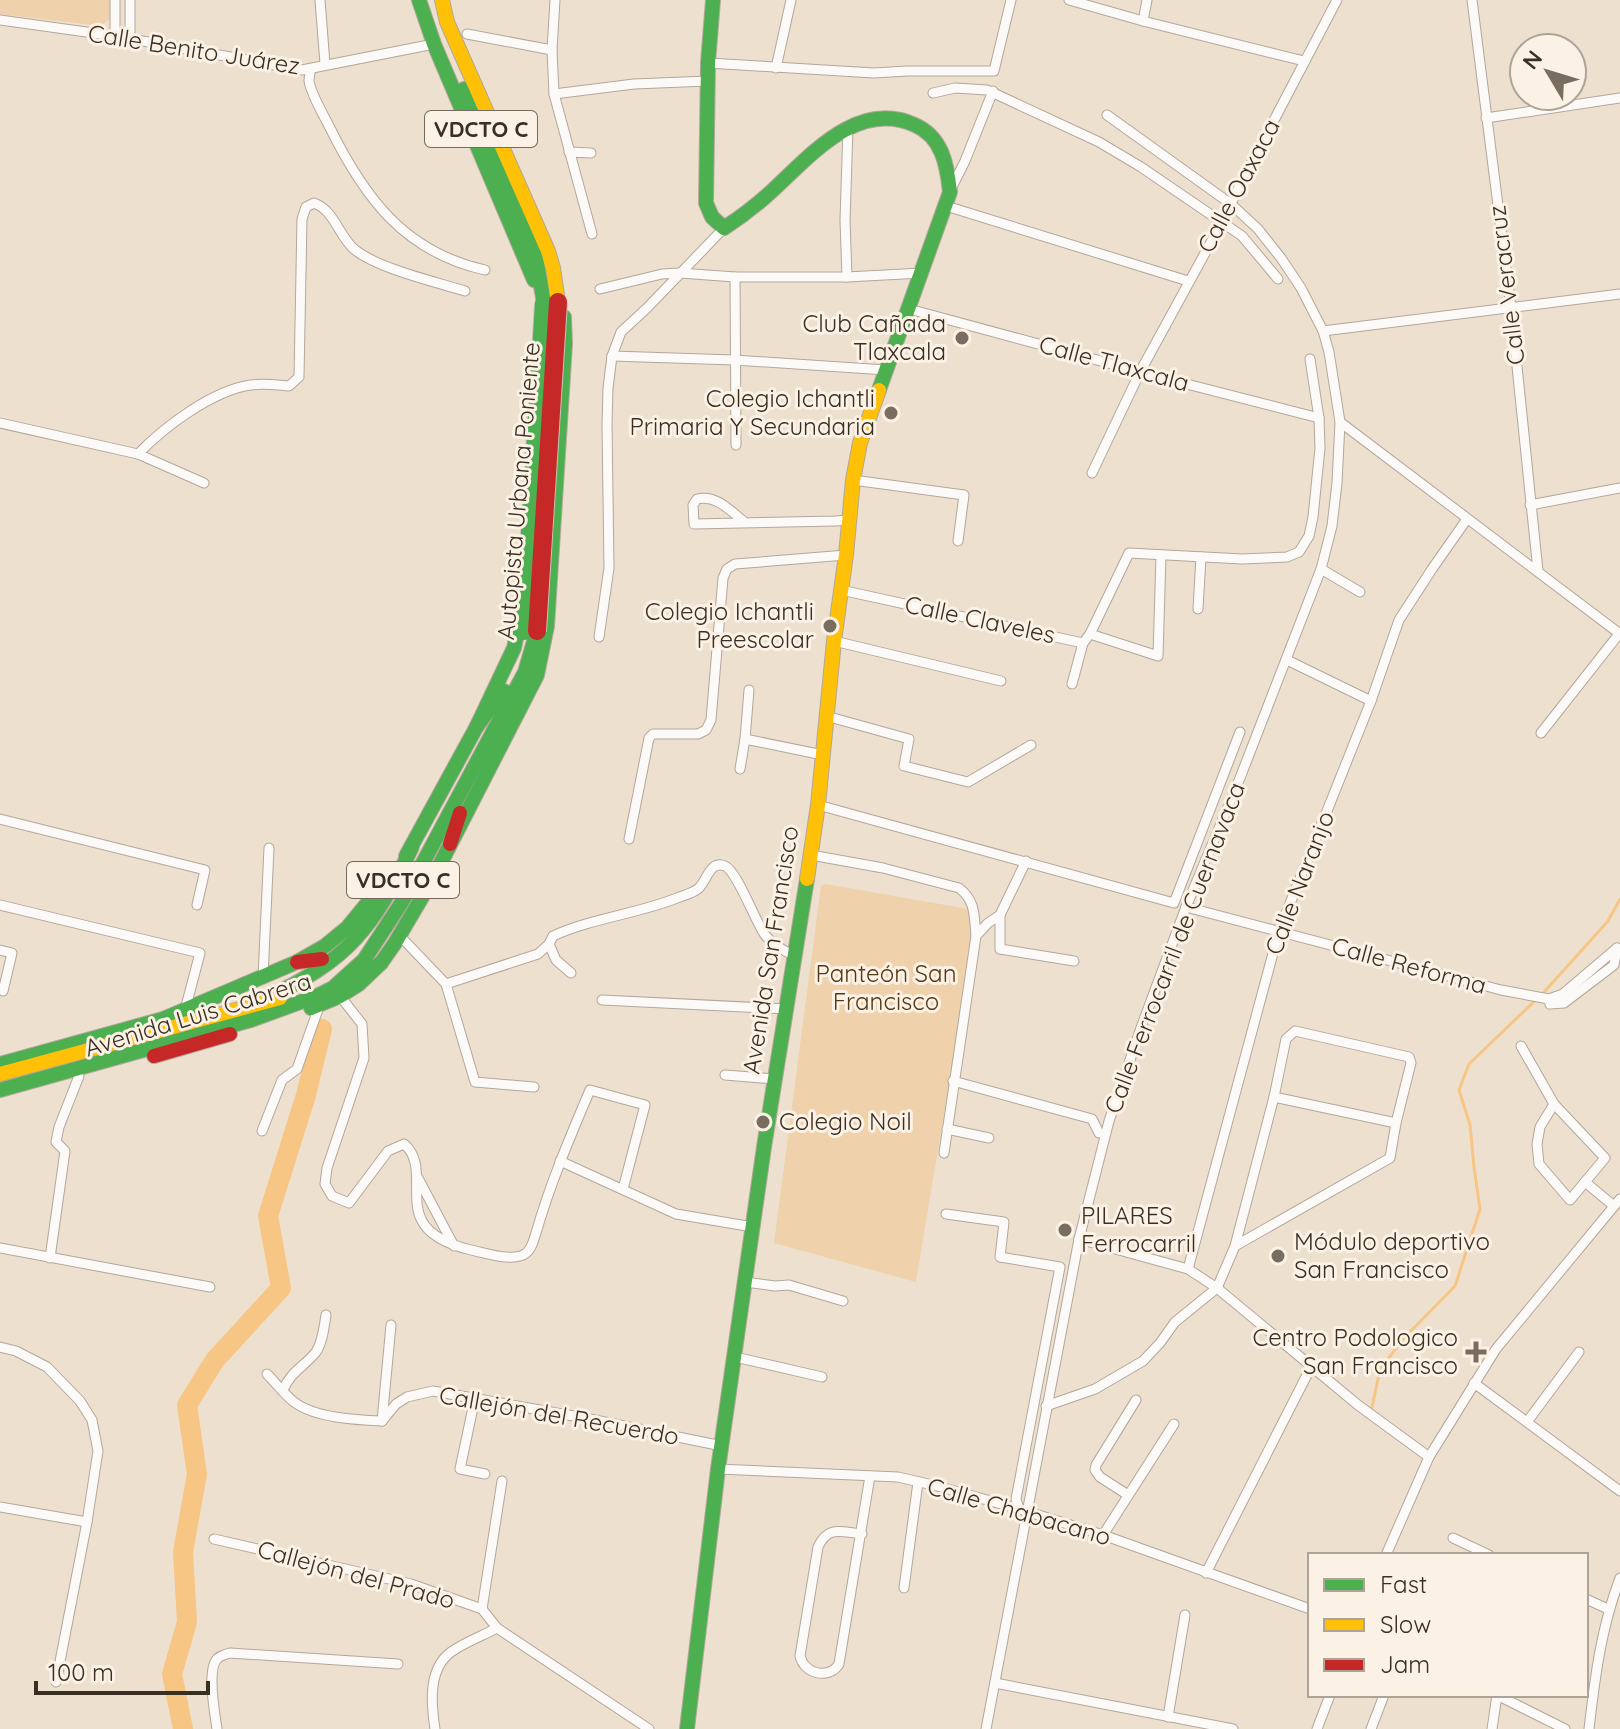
<svg xmlns="http://www.w3.org/2000/svg" width="1620" height="1729" font-family="Quicksand,sans-serif">
  <rect width="100%" height="100%" fill="#eee0cf"/>
  <g fill="#efd1ac">
    <path d="M0,0H112V17L101,26L0,14Z"/>
    <path d="M826,884L974,910L976,922L916,1282L774,1243L821,886Z"/>
  </g>
  <g fill="none" stroke-linecap="round" stroke-linejoin="round">
    <path stroke="#f7c584" stroke-width="3" d="M1372,1407L1380,1370L1402,1340L1455,1286L1480,1209L1474,1167L1470,1125L1459,1090L1469,1064L1545,991L1608,921L1620,899"/>
    <path stroke="#f7c584" stroke-width="20" d="M183,1729L172,1674L187,1622L183,1552L197,1474L187,1405L215,1360L281,1288L268,1216L306,1095L322,1029"/>
    <g stroke="#b2a79a" stroke-width="11">
      <g id="street">
        <path d="M130,0V39"/>
        <path d="M320,0L325,64"/>
        <path d="M555,0L552,50L554,94L592,234"/>
        <path d="M1069,0L1143,21L1304,61"/>
        <path d="M1472,0L1511,308L1538,571"/>
        <path d="M0,20L115,36L302,70L434,44"/>
        <path d="M1143,21L1147,0"/>
        <path d="M467,34L552,50"/>
        <path d="M115,36V0"/>
        <path d="M708,63L874,73L907,71H994L1011,0"/>
        <path d="M776,68L791,0"/>
        <path d="M311,69C310,71 309,80 309,81C311,94 323,114 329,126C364,197 404,252 485,270"/>
        <path d="M933,93L955,88L987,90L1099,142L1141,167L1242,236L1278,279"/>
        <path d="M554,94L634,84L708,81"/>
        <path d="M1486,118L1620,98"/>
        <path d="M569,152L591,153"/>
        <path d="M951,189L965,161L993,91"/>
        <path d="M946,206L1188,281"/>
        <path d="M735,277L736,445"/>
        <path d="M847,277L845,220L848,128"/>
        <path d="M600,289L662,274L680,273L735,277H847L922,273"/>
        <path d="M909,309L1171,380L1319,418"/>
        <path d="M1323,331L1620,294"/>
        <path d="M612,356L734,360L886,370"/>
        <path d="M1340,422L1620,634"/>
        <path d="M0,423L138,454L204,483"/>
        <path d="M138,454C164,427 213,390 251,385C264,383 277,385 289,386L299,377L302,219L306,207L314,203C334,210 339,236 354,249C376,268 436,282 465,291"/>
        <path d="M1092,473L1140,372L1222,222L1239,187L1337,0"/>
        <path d="M853,480L964,495L958,541"/>
        <path d="M1530,505L1620,488"/>
        <path d="M746,523C731,512 717,494 697,499L693,505L694,524L835,521L850,520"/>
        <path d="M1321,569L1360,592"/>
        <path d="M841,590L1083,643"/>
        <path d="M1198,609L1201,557"/>
        <path d="M1090,634L1158,656L1161,555"/>
        <path d="M599,637L609,568L607,425L608,388L612,356L621,332L647,308L724,228"/>
        <path d="M834,641L1001,681"/>
        <path d="M1287,660L1371,701"/>
        <path d="M1072,684L1083,643L1090,634L1129,553L1242,559L1287,557L1299,552L1309,536L1313,517L1320,448L1319,418L1310,359"/>
        <path d="M826,716L909,739L904,766L968,782L1031,745"/>
        <path d="M1541,733L1619,634"/>
        <path d="M745,739L823,755"/>
        <path d="M740,769L745,739L749,690"/>
        <path d="M818,805L1174,903L1240,732"/>
        <path d="M0,819L205,870L197,905"/>
        <path d="M629,839L649,738L653,734H698L706,730L711,720L723,578L727,569L735,564L846,555"/>
        <path d="M811,855L883,868L959,888C976,901 974,916 976,936"/>
        <path d="M0,905L200,953L185,1010"/>
        <path d="M1186,907L1501,990L1549,999L1563,994L1617,948"/>
        <path d="M1000,915V949L1074,961"/>
        <path d="M399,935L446,984L475,1082L534,1087"/>
        <path d="M549,944L556,960L571,973"/>
        <path d="M0,950L12,953L3,991"/>
        <path d="M263,977L269,848"/>
        <path d="M446,984L538,954L549,944L553,936C592,918 637,914 677,898C684,895 694,893 699,888C707,880 710,860 725,866C737,871 755,921 765,935C773,945 784,951 795,956"/>
        <path d="M340,996L362,1024L364,1058L327,1168L325,1184L332,1196L349,1203L388,1151L404,1144C426,1162 410,1196 421,1219C429,1237 454,1246 471,1250C485,1253 506,1260 520,1256C531,1253 533,1242 536,1233C550,1184 570,1137 590,1090L645,1105L623,1189"/>
        <path d="M1549,999L1550,1004L1564,1003L1614,965L1617,948"/>
        <path d="M602,1000L787,1009"/>
        <path d="M1521,1046L1554,1104L1605,1158L1585,1182L1614,1206"/>
        <path d="M725,1075L775,1079"/>
        <path d="M953,1081L1092,1119L1099,1133"/>
        <path d="M1274,1097L1396,1123"/>
        <path d="M1554,1104L1540,1127L1537,1144L1539,1164L1570,1200L1585,1182"/>
        <path d="M947,1129L989,1138"/>
        <path d="M262,1131L282,1080L297,1069L320,1004"/>
        <path d="M944,1153L976,936L988,923L1000,915L1026,861"/>
        <path d="M560,1161L676,1214L753,1227"/>
        <path d="M418,1178L454,1246"/>
        <path d="M946,1214L1004,1222L1000,1257L1060,1267L1016,1499L1019,1509"/>
        <path d="M1079,1239L1188,1269L1217,1288L1358,1405L1429,1457"/>
        <path d="M0,1248L210,1287"/>
        <path d="M50,1258L65,1151L56,1142L59,1127L79,1076"/>
        <path d="M1188,1269L1279,931L1371,701L1399,620L1432,569L1467,519"/>
        <path d="M745,1282L775,1286L789,1285L843,1301"/>
        <path d="M0,1347L16,1351L47,1367L80,1401L92,1420L98,1451L87,1522L56,1682"/>
        <path d="M735,1357L822,1377"/>
        <path d="M267,1374C276,1383 284,1394 294,1402C315,1418 357,1420 382,1421"/>
        <path d="M1474,1383L1620,1491"/>
        <path d="M283,1390C292,1370 304,1367 316,1352C323,1341 324,1327 326,1315"/>
        <path d="M475,1398L460,1469L485,1474"/>
        <path d="M1046,1406L1095,1389L1143,1361L1160,1343L1175,1322L1217,1288L1235,1246L1390,1158L1396,1123L1411,1063L1409,1057L1295,1031L1286,1039L1274,1097L1235,1246"/>
        <path d="M382,1421L396,1404L407,1397L433,1391L585,1418L722,1446"/>
        <path d="M382,1421L391,1325"/>
        <path d="M1527,1422L1579,1352"/>
        <path d="M718,1469L898,1477L937,1486L1019,1509L1103,1535L1310,1609"/>
        <path d="M1128,1495L1100,1477L1095,1470L1096,1465L1136,1400"/>
        <path d="M0,1507L87,1522"/>
        <path d="M862,1534C841,1532 828,1525 818,1547L800,1656C804,1674 829,1680 839,1664L870,1476"/>
        <path d="M1103,1535L1174,1424"/>
        <path d="M1453,1538L1489,1555"/>
        <path d="M214,1539L411,1584L482,1609L497,1628L649,1729"/>
        <path d="M1386,1555L1429,1457L1496,1349L1620,1199"/>
        <path d="M1206,1573L1311,1367"/>
        <path d="M904,1588L918,1482"/>
        <path d="M1586,1599L1608,1609"/>
        <path d="M482,1609L502,1481"/>
        <path d="M995,1683L1233,1729"/>
        <path d="M1497,1695L1565,1729"/>
        <path d="M1168,1717L1185,1615"/>
        <path d="M217,1729C215,1714 206,1668 218,1658C218,1657 229,1653 230,1653L398,1664"/>
        <path d="M435,1729C431,1703 428,1669 451,1652C465,1642 482,1636 497,1628"/>
        <path d="M986,1729L1079,1239L1109,1121L1142,1025L1186,907L1240,778L1321,569L1332,526L1337,483L1340,422L1329,352L1323,331L1301,288L1281,258L1258,229L1231,204L1107,115"/>
        <path d="M1317,1729L1330,1695"/>
        <path d="M1371,1729L1384,1695"/>
        <path d="M1492,1729L1497,1695"/>
        <path d="M1589,1729C1595,1677 1601,1628 1620,1578"/>
      </g>
    </g>
    <g stroke="#b2a79a" stroke-width="16">
      <g id="fast">
        <path d="M419,0L434,44L534,280"/>
        <path d="M713,0L708,63L706,203L712,217L724,228C741,217 758,204 773,190C811,155 858,99 915,125C942,137 947,164 950,192L879,390"/>
        <path d="M464,89L528,235L536,258L544,303"/>
        <path d="M477,726L504,691"/>
        <path d="M406,856L477,726L514,648L520,620"/>
        <path d="M356,979L381,963"/>
        <path d="M266,998C349,960 373,928 412,847"/>
        <path d="M311,1008L340,996L359,984L381,963L395,943L431,882L537,675L547,626L565,344L564,317"/>
        <path d="M0,1064L163,1019L297,962L325,946L347,928L393,872"/>
        <path d="M0,1090L251,1020L317,996L333,988L364,960L402,902L525,672L537,631"/>
        <path d="M687,1729L718,1469L764,1147L807,879"/>
      </g>
    </g>
    <g stroke="#b2a79a" stroke-width="16">
      <g id="slow">
        <path d="M442,0L447,22L548,251L553,268L558,302"/>
        <path d="M807,879L818,805L834,641L846,555L853,480L860,443L879,390"/>
        <path d="M0,1074L280,998"/>
      </g>
    </g>
    <g stroke="#b2a79a" stroke-width="16">
      <g id="jam">
        <path d="M450,844L460,813"/>
        <path d="M297,962L322,959"/>
        <path d="M154,1056L230,1034"/>
      </g>
    </g>
    <use href="#street" stroke="#fcfaf8" stroke-width="9"/>
    <use href="#fast" stroke="#4caf50" stroke-width="14"/>
    <use href="#slow" stroke="#ffc107" stroke-width="14"/>
    <use href="#jam" stroke="#c62828" stroke-width="14"/>
    <g stroke="#c9c2b9" stroke-width="20" stroke-linecap="butt">
      <path id="fast-bridge" d="M524,631L544,303"/>
    </g>
    <g stroke="#c9c2b9" stroke-width="20" stroke-linecap="butt">
      <path id="jam-bridge" d="M537,631L558,302"/>
    </g>
    <use href="#fast-bridge" stroke="#4caf50" stroke-width="18"/>
    <use href="#jam-bridge" stroke="#c62828" stroke-width="18"/>
  </g>
  <g fill="#786d5f" stroke="#fcf1e5" stroke-width="3">
    <circle cx="962" cy="338" r="8"/>
    <circle cx="891" cy="413" r="8"/>
    <circle cx="830" cy="626" r="8"/>
    <circle cx="763" cy="1122" r="8"/>
    <circle cx="1065" cy="1230" r="8"/>
    <circle cx="1278" cy="1256" r="8"/>
    <path d="M1472 1340h8v8h8v8h-8v8h-8v-8h-8v-8h8z"/>
  </g>
  <g text-anchor="middle" stroke-width="6" stroke-linejoin="round" paint-order="stroke">
    <g fill="#fcf1e5" stroke="#74695d" stroke-width="2">
      <rect x="425" y="111" width="112" height="36" rx="6"/>
      <rect x="347" y="862" width="112" height="36" rx="6"/>
    </g>
    <g font-size="22" font-weight="bold" fill="#392f23">
      <text x="481" y="137">VDCTO C</text>
      <text x="403" y="888">VDCTO C</text>
    </g>
    <g font-size="24" fill="#392f23" stroke="#fcf1e5">
      <text transform="translate(194 50) rotate(9)" y="8">Calle Benito Juárez</text>
      <text transform="translate(1239 186) rotate(-62)" y="8">Calle Oaxaca</text>
      <text transform="translate(1507 285) rotate(-97)" y="8">Calle Veracruz</text>
      <text transform="translate(1114 364) rotate(15)" y="8">Calle Tlaxcala</text>
      <text transform="translate(519 491) rotate(-85)" y="8">Autopista Urbana Poniente</text>
      <text transform="translate(980 620) rotate(12)" y="8">Calle Claveles</text>
      <text transform="translate(1300 883) rotate(-69)" y="8">Calle Naranjo</text>
      <text transform="translate(1175 948) rotate(-69)" y="8">Calle Ferrocarril de Cuernavaca</text>
      <text transform="translate(771 950) rotate(-81)" y="8">Avenida San Francisco</text>
      <text transform="translate(1409 966) rotate(15)" y="8">Calle Reforma</text>
      <text transform="translate(198 1015) rotate(-17)" y="8">Avenida Luis Cabrera</text>
      <text transform="translate(559 1416) rotate(10)" y="8">Callejón del Recuerdo</text>
      <text transform="translate(1019 1512) rotate(16)" y="8">Calle Chabacano</text>
      <text transform="translate(356 1575) rotate(15)" y="8">Callejón del Prado</text>
    </g>
    <g font-size="24" fill="#392f23" stroke="#fcf1e5" text-anchor="end">
      <text x="946" y="332">Club Cañada<tspan x="946" dy="28">Tlaxcala</tspan></text>
      <text x="875" y="407">Colegio Ichantli<tspan x="875" dy="28">Primaria Y Secundaria</tspan></text>
      <text x="814" y="620">Colegio Ichantli<tspan x="814" dy="28">Preescolar</tspan></text>
      <text x="779" y="1130" text-anchor="start">Colegio Noil</text>
      <text x="1081" y="1224" text-anchor="start">PILARES<tspan x="1081" dy="28">Ferrocarril</tspan></text>
      <text x="1294" y="1250" text-anchor="start">Módulo deportivo<tspan x="1294" dy="28">San Francisco</tspan></text>
      <text x="1458" y="1346">Centro Podologico<tspan x="1458" dy="28">San Francisco</tspan></text>
    </g>
    <g font-size="24" fill="#543a16" stroke="#fcf1e5">
      <text x="886" y="982">Panteón San<tspan x="886" dy="28">Francisco</tspan></text>
    </g>
  </g>
  <rect x="1308" y="1553" width="280" height="144" fill="#fcf1e5" stroke="#aea397" stroke-width="2"/>
  <rect x="1324" y="1579" width="40" height="12" fill="#4caf50" stroke="#aea397" stroke-width="2"/>
  <text x="1380" y="1593" font-size="24" fill="#392f23">Fast</text>
  <rect x="1324" y="1619" width="40" height="12" fill="#ffc107" stroke="#aea397" stroke-width="2"/>
  <text x="1380" y="1633" font-size="24" fill="#392f23">Slow</text>
  <rect x="1324" y="1659" width="40" height="12" fill="#c62828" stroke="#aea397" stroke-width="2"/>
  <text x="1380" y="1673" font-size="24" fill="#392f23">Jam</text>
  <g transform="translate(1548 72) rotate(308)"><circle r="38" fill="#fcf1e5" stroke="#aea397" stroke-width="2"/>
  <path d="M0-6L14 30L0 20L-14 30Z" fill="#786d5f"/>
  <text y="-12" font-size="22" font-weight="bold" text-anchor="middle" fill="#392f23">N</text>
  </g>
  <path d="M36 1681v12h172v-12" fill="none" stroke="#392f23" stroke-width="4"/>
  <text x="48" y="1681" font-size="24" fill="#392f23" stroke="#fcf1e5" stroke-width="6" paint-order="stroke">100 m</text>
</svg>
